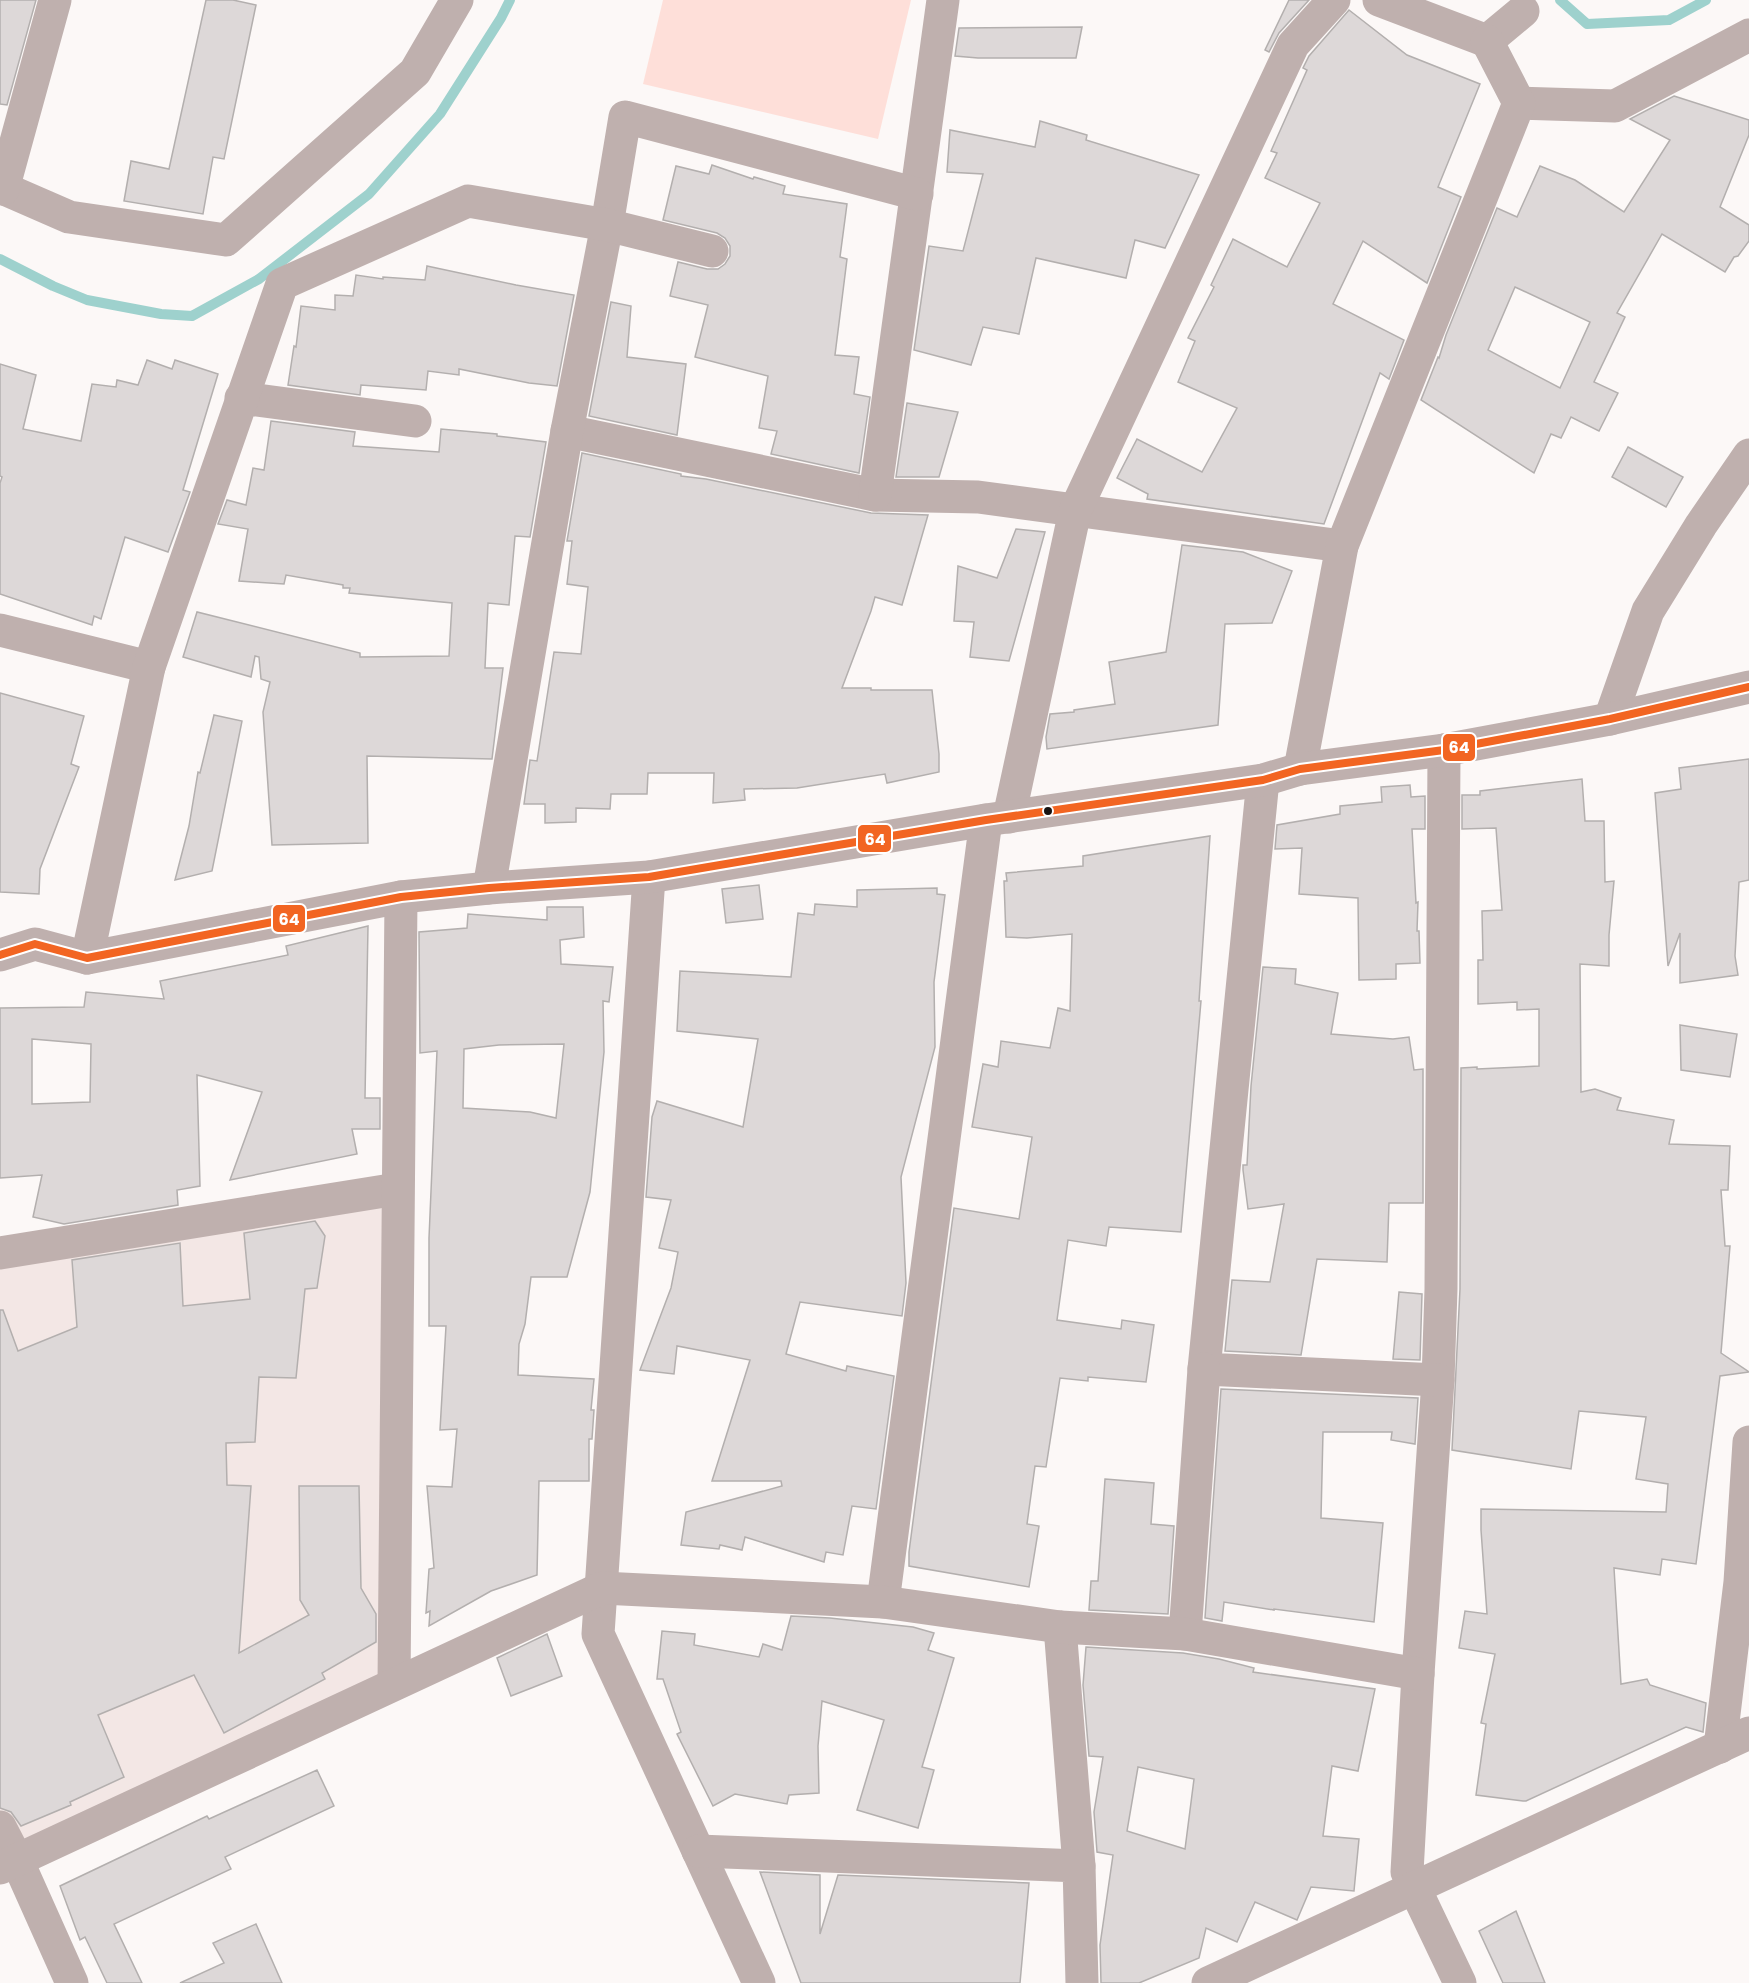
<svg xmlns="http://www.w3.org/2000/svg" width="1749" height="1983" font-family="Poppins,sans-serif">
  <rect width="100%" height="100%" fill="#fcf8f7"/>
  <path fill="#f3e7e5" d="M387,1202L391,1677L16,1851L0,1817V1263Z"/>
  <path fill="#fedfd9" d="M663,0H911L878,139L643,84Z"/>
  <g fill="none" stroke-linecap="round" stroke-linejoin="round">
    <g stroke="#9ed1cd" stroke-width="10">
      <path d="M1560,0L1587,24L1669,20L1706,0"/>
      <path d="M0,259L53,286L87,300L161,314L192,316L259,279L369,194L440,114L501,18L510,0"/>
    </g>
  </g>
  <g fill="#ddd8d8" stroke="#b3afae" stroke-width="1.5" fill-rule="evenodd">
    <path d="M0,0H36L7,105L0,104Z"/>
    <path d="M206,0H233L256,5L224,159L213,157L203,214L124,201L131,161L169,169Z"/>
    <path d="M1289,0H1309L1279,33L1269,52L1265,50Z"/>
    <path d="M1349,10L1407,55L1480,84L1438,187L1461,197L1427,283L1363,241L1333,304L1404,340L1389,379L1380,373L1324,524L1147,499L1148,494L1117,478L1137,439L1202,472L1237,408L1178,382L1195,341L1188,338L1214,287L1211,285L1233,239L1287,267L1320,203L1265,178L1277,153L1271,151L1307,70L1303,68L1309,56Z"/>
    <path d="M1082,27L1076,58H978L955,56L959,28Z"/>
    <path d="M1674,96L1749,120V135L1720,207L1749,225V241L1738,256L1734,257L1725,272L1662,234L1617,313L1625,317L1594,382L1618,393L1599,431L1571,417L1561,438L1551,434L1534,473L1421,400L1438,357L1439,358L1446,335L1497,208L1517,217L1540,166L1575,180L1624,212L1670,140L1630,119ZM1515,287L1590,322L1560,388L1488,350Z"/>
    <path d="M1040,121L1087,135L1086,140L1199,175L1165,248L1135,240L1126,278L1036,258L1019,334L983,327L971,365L914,350L929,246L963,251L983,174L947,172L950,130L1035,147Z"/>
    <path d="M712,165L753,179L754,177L785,186L783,194L847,204L840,257L847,259L835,355L859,357L854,394L870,397L859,473L771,454L777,431L759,428L768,376L695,357L708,305L670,296L678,262L707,269H718L725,264L730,256V246L725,238L717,233L663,220L676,166L709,174Z"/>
    <path d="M427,266L516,285L574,295L557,386L529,383L459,369V375L428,371L426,390L361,385L360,395L288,385L294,346L296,347L301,306L335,310V295L353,296L356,275L383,279V277L425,280Z"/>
    <path d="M611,302L631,306L627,357L686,364L677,435L589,416Z"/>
    <path d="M147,360L172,369L175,360L218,374L183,490L190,492L168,552L125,537L101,619L94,616L92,625L0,594V483L2,477L0,476V364L36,375L23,429L81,441L92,384L116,387L117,380L138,385Z"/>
    <path d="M907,403L958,412L939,477H896Z"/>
    <path d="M271,421L355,432L353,446L439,452L441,429L497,434V436L546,442L530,537L515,536L509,605L488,603L485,668H503L492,759L367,756L368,843L272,845L263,712L270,682L261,679L259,657L255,656L251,677L183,657L197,612L360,653V657L449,656L452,603L349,593L350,588H343V585L286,575L284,584L239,581L248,529L218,524L227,500L246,505L253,468L264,470Z"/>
    <path d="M1628,447L1683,477L1666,507L1612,477Z"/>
    <path d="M582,453L681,474V476L706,479L871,513L928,515L902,605L875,597L871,611L842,688H871V690H932L939,754V772L887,783L885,774L797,788L744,789L745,800L713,803L714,773H648L647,794H611L610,809L576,808V822L545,823V804H524L530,760L537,761L554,652L581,654L588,587L567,584L572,541H567Z"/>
    <path d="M1016,529L1045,532L1009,661L970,657L974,622L954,621L958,566L997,578Z"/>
    <path d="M1182,545L1243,552L1292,571L1272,623L1225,624L1218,725L1047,749L1046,737L1050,714L1074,712V710L1115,704L1109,662L1166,652Z"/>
    <path d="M0,693L84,716L71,764L79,767L40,869L39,894L0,892Z"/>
    <path d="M214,715L242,721L212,871L175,880L189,826L198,772L200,773Z"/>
    <path d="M1749,759V880L1739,882L1735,956L1738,975L1680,983V933L1668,966L1655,793L1681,789L1679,768Z"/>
    <path d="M1582,779L1585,821H1604L1605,882L1614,881L1609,935V966L1580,964L1581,1092L1595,1089L1621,1098L1617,1110L1674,1120L1669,1144L1730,1146L1728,1190H1721L1725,1246H1730L1721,1353L1749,1372L1720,1376L1696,1564L1662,1559L1660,1575L1614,1568L1621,1684L1647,1679L1650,1685L1706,1703L1703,1732L1686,1727L1526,1801H1523L1476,1795L1486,1724L1481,1723L1495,1654L1459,1648L1465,1611L1487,1614L1481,1530V1509L1666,1512L1668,1484L1636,1479L1646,1417L1579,1411L1571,1469L1452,1450L1460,1289L1461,1068L1477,1067V1069L1539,1066V1009L1517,1010V1002L1478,1004V960H1483L1482,911L1502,910L1496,828L1462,829V795H1480V791Z"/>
    <path d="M1410,785L1411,797L1425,796V829H1412L1416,903L1418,902L1417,931H1419L1420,963L1396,964V979L1359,980L1358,898L1299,894L1302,848L1275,849L1277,825L1340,814V806L1382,802L1381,787Z"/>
    <path d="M1210,836L1199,1001H1201L1181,1232L1109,1227L1106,1246L1068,1240L1057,1320L1121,1329L1122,1320L1154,1325L1146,1382L1088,1377V1381L1060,1378L1046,1467L1035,1466L1027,1524L1039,1526L1029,1587L909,1566V1552L954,1208L1019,1219L1032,1137L972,1127L983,1064L998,1067L1001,1041L1050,1048L1058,1008L1070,1011L1072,934L1027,938L1006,937L1004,881H1007L1006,873L1083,866V856Z"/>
    <path d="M759,885L763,919L726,923L722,889Z"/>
    <path d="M937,888V894L945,895L934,982L935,1047L901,1177L906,1283L902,1316L800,1302L786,1354L846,1371L847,1366L894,1376L876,1509L852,1506L843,1555L826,1552L824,1562L745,1537L742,1550L720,1545L719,1549L681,1545L686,1512L782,1486L781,1481H712L750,1360L677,1346L674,1374L640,1370L671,1288L678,1252L659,1248L671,1200L646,1197L652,1117L657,1101L743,1127L758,1039L677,1031L680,971L791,977L798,913L814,915L815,904L857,907V890Z"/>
    <path d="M547,907H583L584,937L560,940L561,964L613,967L609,1002L603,1001L604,1052L590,1192L567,1277H531L525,1324L519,1344L518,1375L594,1379L591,1410H594L592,1439H589V1481H539L537,1575L491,1591L429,1626L430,1611L426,1613L429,1569L434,1568L427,1486L452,1487L457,1429L440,1430L446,1326H429V1238L437,1051L420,1053L419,932L467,928L468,914L547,920ZM564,1044L556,1118L530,1112L463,1108L464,1049L499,1045Z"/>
    <path d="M368,926L365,1098H380V1129H352L357,1154L230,1180L262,1092L197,1075L200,1186L177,1190L178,1205L64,1224L33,1217L42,1175L0,1178V1008L84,1007L86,992L164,999L160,981L288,955L286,946ZM32,1039L91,1044L90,1102L32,1104Z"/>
    <path d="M1263,967L1296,969L1295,984L1338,993L1331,1034L1393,1039L1409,1037L1414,1070L1423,1069V1203H1389L1387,1262L1317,1259L1301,1355L1225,1351L1232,1280L1270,1282L1284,1204L1248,1209L1243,1170V1165H1247L1251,1086Z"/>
    <path d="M1680,1025L1737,1034L1730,1077L1681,1070Z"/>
    <path d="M315,1221L325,1236L317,1288L305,1289L296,1378L259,1377L255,1442L226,1443L227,1485L251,1486L239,1653L309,1615L300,1600L299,1486H359L361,1588L376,1614V1642L322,1673L325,1679L224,1733L194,1675L98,1715L124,1777L70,1802L71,1805L21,1826L11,1812L0,1808V1310H3L18,1351L77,1327L72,1260L180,1243L183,1306L250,1299L244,1233Z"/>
    <path d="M1399,1292L1422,1294L1420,1360L1393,1359Z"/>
    <path d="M1221,1389L1418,1398L1415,1444L1391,1440L1392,1432H1323L1321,1518L1383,1523L1374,1622L1274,1609V1610L1224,1602L1222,1621L1205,1618Z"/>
    <path d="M1105,1479L1154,1483L1151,1524L1174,1526L1168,1614L1089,1610L1091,1581H1098Z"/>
    <path d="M791,1616L830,1618L913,1627L934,1633L928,1650L954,1658L922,1767L934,1770L918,1828L857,1810L884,1720L822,1701L818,1746L819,1793L789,1795L787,1804L735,1794L713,1806L677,1734L681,1732L663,1679H657L662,1631L695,1634L694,1645L759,1657L763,1644L782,1650Z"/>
    <path d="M547,1634L562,1676L511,1696L497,1658Z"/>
    <path d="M1086,1647L1183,1653L1219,1659L1254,1668L1253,1672L1375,1689L1358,1771L1332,1766L1323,1836L1359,1839L1354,1891L1311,1887L1297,1920L1255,1902L1237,1942L1206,1928L1199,1958L1139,1983H1101L1100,1945L1113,1855L1097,1852L1094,1812L1103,1757L1089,1756L1083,1685ZM1138,1767L1194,1779L1185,1849L1127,1831Z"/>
    <path d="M317,1770L334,1806L225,1857L231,1869L114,1924L142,1983H107L85,1937L80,1940L60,1886L207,1816L209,1819Z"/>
    <path d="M760,1872L820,1875V1934L838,1875L1029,1883L1020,1983H801Z"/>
    <path d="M1516,1911L1545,1983H1503L1479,1931Z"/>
    <path d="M256,1924L282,1983H180L224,1963L213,1943Z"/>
  </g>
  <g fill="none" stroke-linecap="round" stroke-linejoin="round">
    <g stroke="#bfb0ae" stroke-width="33">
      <path d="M1379,0L1487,41L1523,11"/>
      <path d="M1519,103L1615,106L1749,35"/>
      <path d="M0,187L69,217L226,240L415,72L457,0"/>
      <path d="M3,189L55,0"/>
      <path d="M241,398L415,421"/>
      <path d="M567,431L875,495L978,497L1342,546"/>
      <path d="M875,495L943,0"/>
      <path d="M0,630L149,667"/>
      <path d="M1610,719L1648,611L1701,525L1749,455"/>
      <path d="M1444,750L1441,1289L1438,1380L1418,1674L1407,1872L1460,1983"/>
      <path d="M1300,769L1342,546L1519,103L1487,41"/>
      <path d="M1263,780L1204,1369L1438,1380"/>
      <path d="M1009,817L1075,511L1293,45L1334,0"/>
      <path d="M649,877L598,1634L759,1983"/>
      <path d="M489,888L567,431L607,225L625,117L917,194"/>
      <path d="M0,955L35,944L87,958L401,897L489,888L649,877L986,820L1263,780L1300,769L1444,750L1610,719L1749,687"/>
      <path d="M87,958L149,667L282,284L468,201L607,225L712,251"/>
      <path d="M0,1253L397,1189"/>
      <path d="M883,1602L986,820"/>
      <path d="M1060,1627L1079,1866"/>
      <path d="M1185,1634L1204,1369"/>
      <path d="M394,1684L401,897"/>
      <path d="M1720,1747L1740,1582L1749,1442"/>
      <path d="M0,1827L17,1860L72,1983"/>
      <path d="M698,1851L1079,1866L1082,1983"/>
      <path d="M0,1868L602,1588L883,1602L1060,1627L1185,1634L1418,1674"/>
      <path d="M1208,1983L1749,1733"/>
    </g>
    <g stroke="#fff" stroke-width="12">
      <path id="bus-1" d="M0,955L35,944L87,958L401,897L489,888L649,877L986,820L1263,780L1300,769L1444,750L1610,719L1749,687"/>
    </g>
    <use href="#bus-1" stroke="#f26522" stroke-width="8"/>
  </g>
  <circle fill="#181312" stroke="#fff" stroke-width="2" cx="1048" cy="811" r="5"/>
  <g stroke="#fff" stroke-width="2">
    <rect x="1442" y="733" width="34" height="29" rx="6" fill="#f26522"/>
    <rect x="857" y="824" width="35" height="29" rx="6" fill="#f26522"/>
    <rect x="272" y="904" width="34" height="29" rx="6" fill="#f26522"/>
  </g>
  <g font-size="16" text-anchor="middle" font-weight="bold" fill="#fff">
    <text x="1459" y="753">64</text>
    <text x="875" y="845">64</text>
    <text x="289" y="925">64</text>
  </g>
</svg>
